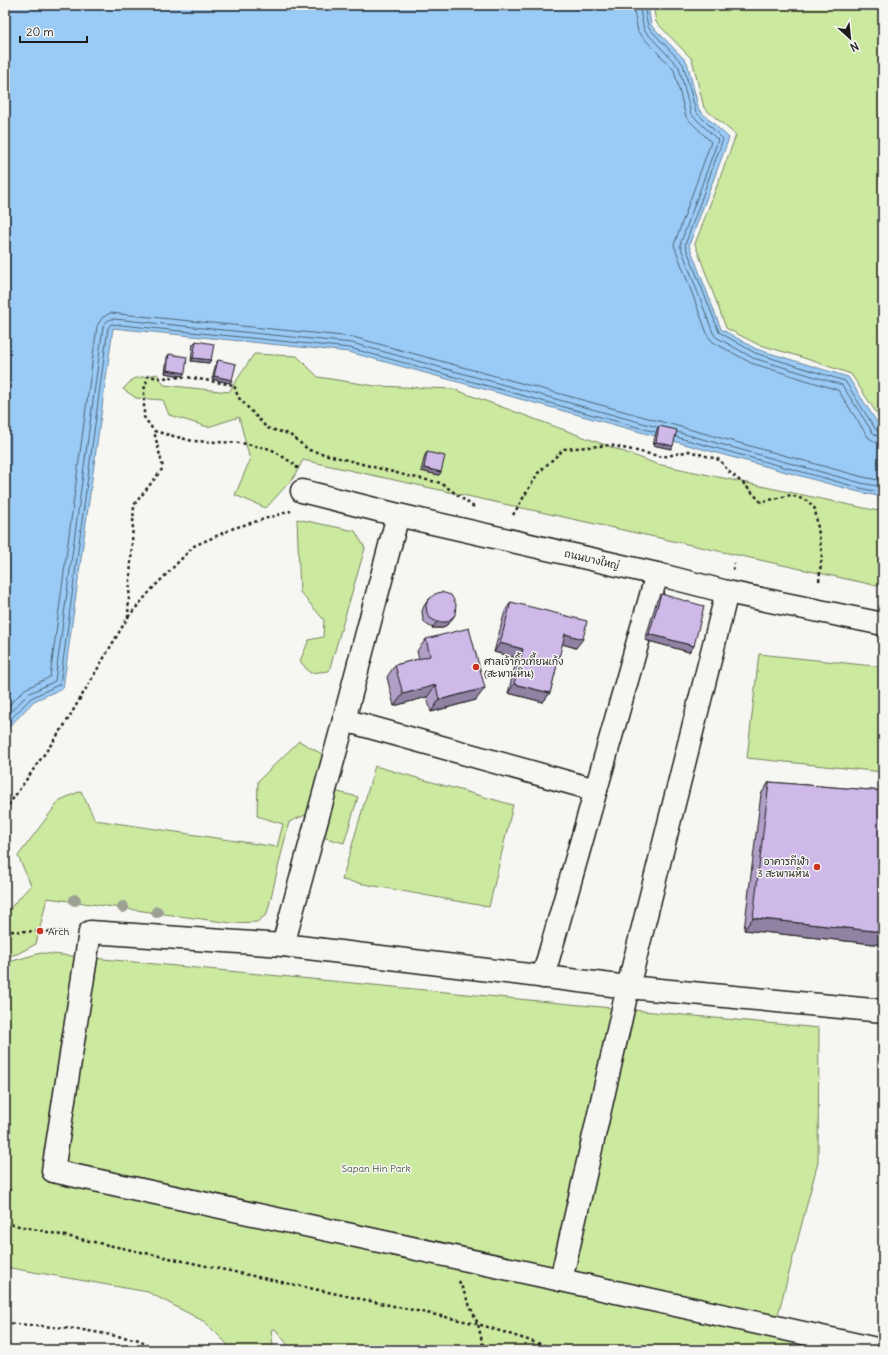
<svg xmlns="http://www.w3.org/2000/svg" width="888" height="1355" font-family="Delius,'Playpen Sans Thai',sans-serif">
  <rect width="100%" height="100%" fill="#f6f6f2"/>
  <filter id="ink" filterUnits="userSpaceOnUse"><feTurbulence type="fractalNoise" baseFrequency=".025" numOctaves="2"/><feDisplacementMap in="SourceGraphic" scale="8" xChannelSelector="R" yChannelSelector="G"/><feConvolveMatrix kernelMatrix="1 2 1 2 8 2 1 2 1" color-interpolation-filters="sRGB"/></filter>
  <g filter="url(#ink)">
    <g fill="#cce9a0" stroke="#74825e">
      <path d="M653,5H883V423L851,374L798,356L757,344L726,328L695,244L736,135L704,108L692,59L656,22Z"/>
      <path d="M254,354L297,356L318,377L375,386L453,389L657,464L883,512V587L303,460L294,477L266,508L235,495L250,460L239,417L208,427L169,415L163,400L136,398L123,389L133,379L157,374L164,385L229,392Z"/>
      <path d="M297,519L355,531L365,548L329,671L310,673L300,661L309,640L323,637L324,620L300,592Z"/>
      <path d="M759,654L883,667V772L747,758Z"/>
      <path d="M299,741L329,758L312,812L289,822L267,914L257,922L231,923L47,898L36,944L17,954L5,957V914L31,885L18,856L60,800L81,791L95,820L277,847L283,824L257,816L258,781Z"/>
      <path d="M375,766L513,805L489,907L342,880Z"/>
      <path d="M334,791L358,797L344,843L322,837Z"/>
      <path d="M41,953L819,1028L818,1162L775,1326L845,1350H292L275,1329L271,1330L273,1346L262,1350H233L205,1322L148,1292L5,1267V963Z"/>
    </g>
    <path fill="#99cbf6" stroke="#67859f" d="M5,5H648L651,25L687,62L699,110L729,138L689,245L721,329L756,349L848,377L880,427L883,428V497L859,492L349,352L113,328L63,688L34,701L5,731Z"/>
    <g fill="none" stroke-linecap="round" stroke-linejoin="round">
      <g stroke="#4e6273" stroke-width="1">
        <path d="M633,5L638,32L674,70L686,117L711,142L674,245L708,336L713,342L751,363L838,390L868,437L875,442L883,443"/>
        <path d="M639,5L644,30L679,67L691,114L718,140L680,245L713,333L716,337L753,358L842,385L873,433L877,436L883,437"/>
        <path d="M644,5L648,27L683,64L696,112L723,139L685,245L719,332L755,353L845,381L876,430L883,432"/>
        <path d="M677,432L861,483L883,487"/>
        <path d="M676,437L860,488L883,493"/>
        <path d="M5,709L25,689L50,677L97,326L102,318L110,313L353,337L863,477L883,481"/>
        <path d="M5,718L28,694L55,681L103,327C105,322 108,319 114,319L352,343L657,427"/>
        <path d="M5,725L31,698L60,684L108,328L111,324L350,348L655,432"/>
      </g>
      <g stroke="#1c1c1c" stroke-width="25">
        <g id="street">
          <path d="M302,491L398,515L657,574L727,592L883,624"/>
          <path d="M344,720L596,790"/>
          <path d="M283,945L344,720L398,515"/>
          <path d="M543,977L657,574"/>
          <path d="M561,1280L628,987L727,592"/>
          <path d="M881,1350L561,1280L53,1171L90,932L283,945L628,987L883,1011"/>
        </g>
      </g>
      <g stroke="#1c1c1c" stroke-width="2.5" stroke-dasharray="3 3" stroke-linecap="butt">
        <path d="M297,469V466L271,449L241,443L193,441L154,431L144,417V390L148,376L159,378L187,377L234,385L238,397L267,428L289,434L309,450L408,476L441,483L474,507"/>
        <path d="M513,515L538,473L564,449L610,445L663,457L689,451L720,460L728,471L744,484L761,502L791,495L808,501L815,509L822,554L819,581"/>
        <path d="M733,570L734,563"/>
        <path d="M128,617L152,589L194,546L234,528L291,511"/>
        <path d="M5,810L64,726L128,617L134,505L163,468L154,431"/>
        <path d="M5,931L67,932"/>
        <path d="M5,1214L10,1189"/>
        <path d="M5,1223L478,1324L559,1350"/>
        <path d="M459,1281L478,1324L484,1350"/>
        <path d="M5,1323L77,1329L140,1340L154,1350"/>
      </g>
      <use href="#street" stroke="#f6f6f2" stroke-width="22"/>
    </g>
    <g fill="#9ba092">
      <circle cx="75" cy="900" r="6"/>
      <circle cx="123" cy="907" r="6"/>
      <circle cx="157" cy="912" r="6"/>
    </g>
    <g fill="#b19fc8" stroke="#1c1c1c">
      <path d="M196,341L209,363L191,361L193,344Z"/>
      <path d="M169,354L182,376L165,373L167,357Z"/>
      <path d="M218,360L232,380L230,383L212,379L216,363Z"/>
      <path d="M659,426L671,449L653,445L657,429Z"/>
      <path d="M427,452L441,472L439,475L421,471L425,455Z"/>
      <path d="M661,594L694,646L689,652L645,640L657,600Z"/>
      <path d="M428,600L450,622L443,628H432L426,624L423,620L422,611L424,606Z"/>
      <path d="M511,602L576,648L562,644L550,693L543,702L508,693L517,658L494,652L505,611Z"/>
      <path d="M426,639L476,700L431,712L427,697L394,706L387,677L395,665L419,659L417,651Z"/>
      <path d="M769,782L883,791V945L744,930L761,794Z"/>
    </g>
    <g fill="#9082a3" stroke="#1c1c1c">
      <path d="M193,358L211,360L209,363L191,361Z"/>
      <path d="M167,370L185,373L182,376L165,373Z"/>
      <path d="M214,376L232,380L230,383L212,379Z"/>
      <path d="M656,442L673,446L671,449L653,445Z"/>
      <path d="M424,468L441,472L439,475L421,471Z"/>
      <path d="M455,615L450,622L443,628H432L437,622Z"/>
      <path d="M565,634L583,639L576,648L559,643Z"/>
      <path d="M649,634L694,646L689,652L645,640Z"/>
      <path d="M500,643L523,649L517,658L494,652Z"/>
      <path d="M514,684L550,693L543,702L508,693Z"/>
      <path d="M436,685L427,697L394,706L403,694Z"/>
      <path d="M485,688L476,700L431,712L439,700Z"/>
      <path d="M753,918L883,932V945L744,930Z"/>
    </g>
    <g fill="#ceb9e9" stroke="#1c1c1c">
      <path d="M196,341L214,344L211,360L193,358Z"/>
      <path d="M169,354L187,357L185,373L167,370Z"/>
      <path d="M218,360L236,364L232,380L214,376Z"/>
      <path d="M659,426L677,430L673,446L656,442Z"/>
      <path d="M427,452L445,456L441,472L424,468Z"/>
      <path d="M441,592L451,595L456,604L455,615L447,622H437L430,618L427,613L426,605L428,600L435,594Z"/>
      <path d="M661,594L704,606L694,646L649,634Z"/>
      <path d="M511,602L587,621L583,639L565,634L550,693L514,684L523,649L500,643Z"/>
      <path d="M469,628L485,688L439,700L436,685L403,694L395,665L430,656L426,639Z"/>
      <path d="M769,782L883,791V932L753,918Z"/>
    </g>
  </g>
  <g fill="#c8321e" stroke="#f6f6f2" stroke-width="1.5">
    <circle cx="476" cy="667" r="4"/>
    <circle cx="817" cy="867" r="4"/>
    <circle cx="40" cy="931" r="4"/>
  </g>
  <g text-anchor="middle" stroke-width="3" stroke-linejoin="round" paint-order="stroke">
    <g font-size="10" fill="#1c1c1c" stroke="#f6f6f2">
      <text transform="translate(592 559) rotate(13)" y="4">ถนนบางใหญ่</text>
    </g>
    <g font-size="10" fill="#1c1c1c" stroke="#f6f6f2" text-anchor="start">
      <text x="484" y="665">ศาลเจ้ากิ้วเที้ยนเก้ง<tspan x="484" dy="12">(สะพานหิน)</tspan></text>
      <text x="809" y="865" text-anchor="end">อาคารกีฬา<tspan x="809" dy="12">3 สะพานหิน</tspan></text>
      <text x="48" y="935">Arch</text>
    </g>
    <g font-size="10" fill="#515a44" stroke="#f6f6f2">
      <text x="376" y="1172">Sapan Hin Park</text>
    </g>
  </g>
  <rect width="888" height="1355" fill="none" stroke="#f6f6f2" stroke-width="20"/>
  <rect x="10" y="10" width="868" height="1335" fill="none" stroke="#1c1c1c" stroke-width="1.5" filter="url(#ink)"/>
  <g transform="translate(850 38) rotate(153)" stroke="#f6f6f2" stroke-width="3" paint-order="stroke">
  <path d="M0-3L7 15L0 10L-7 15Z" fill="#1c1c1c"/>
  <text y="-6" font-size="11" font-weight="bold" text-anchor="middle" fill="#1c1c1c">N</text>
  </g>
  <path d="M20 36v6h67v-6" fill="none" stroke="#1c1c1c" stroke-width="2"/>
  <text x="26" y="36" font-size="12" fill="#1c1c1c" stroke="#f6f6f2" stroke-width="3" paint-order="stroke">20 m</text>
</svg>
